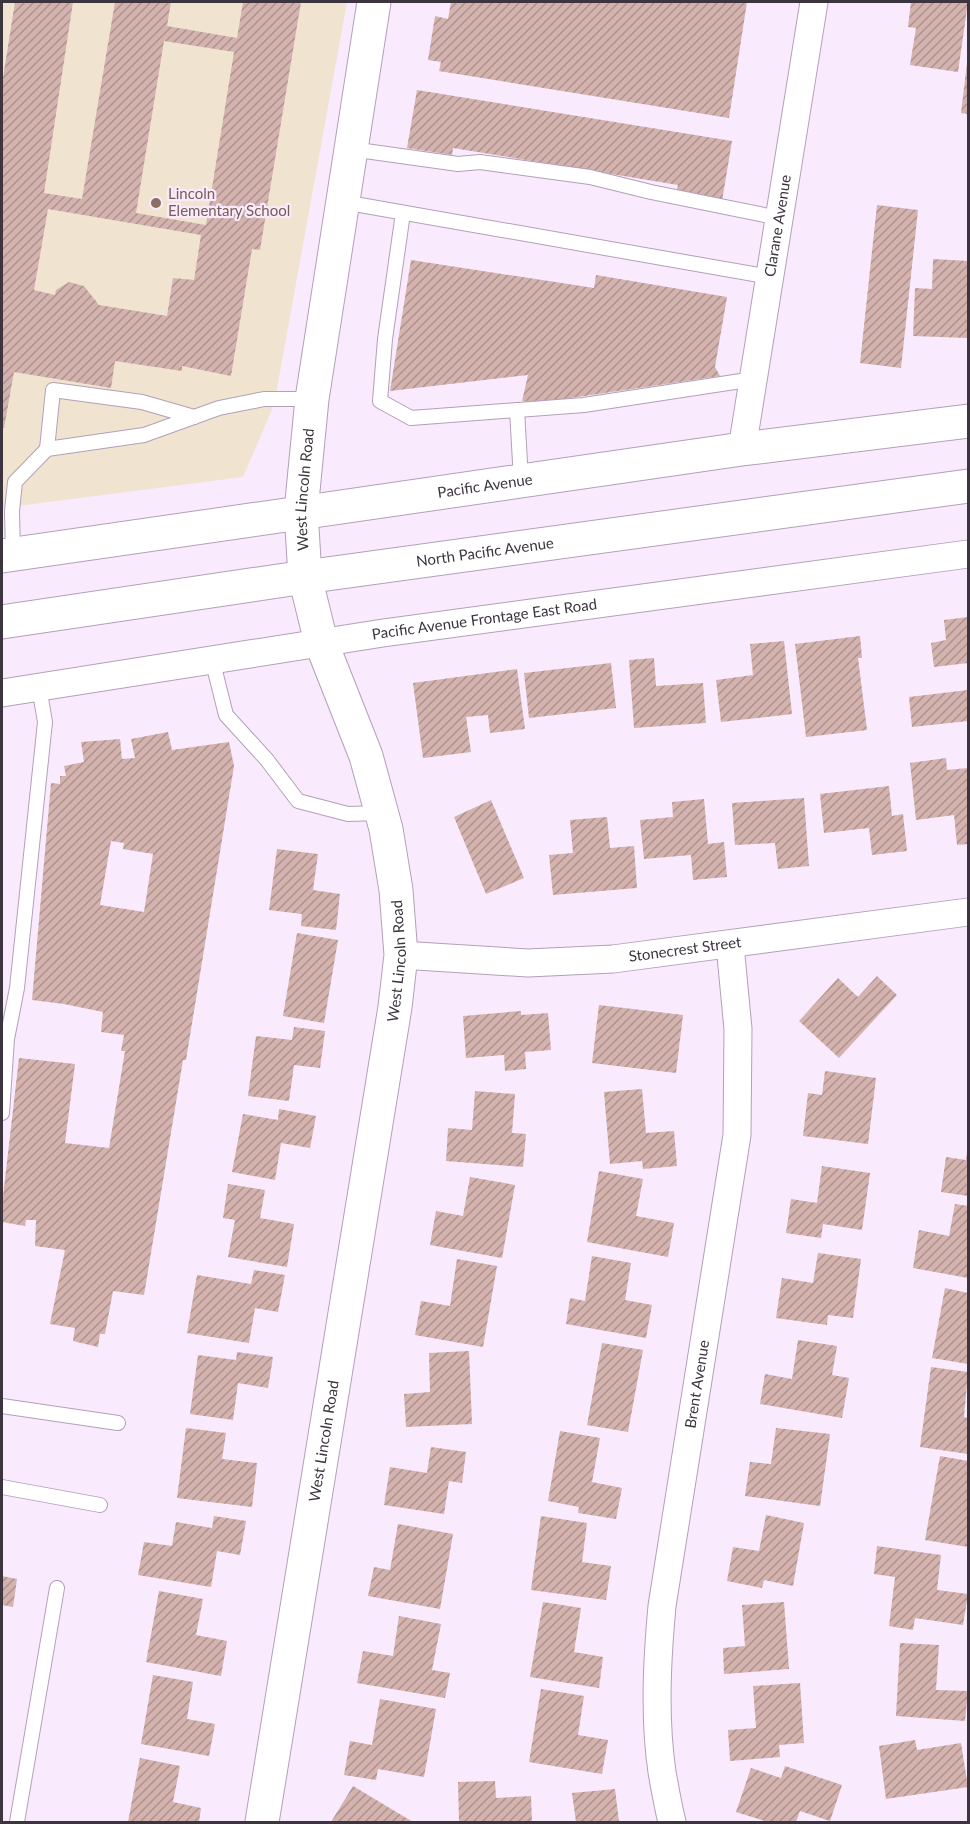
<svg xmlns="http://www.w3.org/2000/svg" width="970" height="1824" font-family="Lato,sans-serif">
  <defs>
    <pattern id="building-hatch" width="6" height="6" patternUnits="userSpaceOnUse" patternTransform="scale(1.5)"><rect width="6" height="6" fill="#d4b3af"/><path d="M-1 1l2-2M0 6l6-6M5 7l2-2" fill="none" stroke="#ad9290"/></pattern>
  </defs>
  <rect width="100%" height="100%" fill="#f9eafe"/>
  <path fill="#f0e4d0" d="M2,2H347L274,405L243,477L2,508Z"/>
  <g fill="url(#building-hatch)" fill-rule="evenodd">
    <path d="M15,2H73L44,193L82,199L115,2H171L167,26L237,38L243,2H301L260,250L252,249L231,376L182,366V371L115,361L111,388L14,372L4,428H2V84ZM164,41L234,52L206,225L136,213ZM48,209L201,235L194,280L173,278L167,316L99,305L84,286L69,282L56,290L55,295L34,290Z"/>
    <path d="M451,2H747L729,118L439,71L441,62L428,60L435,16L448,19Z"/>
    <path d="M911,2H968L958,72L910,65L916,28L908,27Z"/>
    <path d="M967,63H968V114L961,113Z"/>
    <path d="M417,90L732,141L722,201L676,194L678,185L453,148L452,155L407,148Z"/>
    <path d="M877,205L918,210L901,368L860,363Z"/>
    <path d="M933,259L968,261V338L913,336L915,288L932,289Z"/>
    <path d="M411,260L594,288L596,275L727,297L715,367L720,376L537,403L522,401L528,375L390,391Z"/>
    <path d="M968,617V663L934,667L931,643L946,640L944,620Z"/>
    <path d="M860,636L862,658H858L867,730L806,737L795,644Z"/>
    <path d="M784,641L792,714L721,722L716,680L753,675L750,644Z"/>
    <path d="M654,658L656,686L703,683L706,723L634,728L629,660Z"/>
    <path d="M611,663L616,708L529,718L524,673Z"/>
    <path d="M517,669L525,729L490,733L488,715L466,717L471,752L423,758L413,683Z"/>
    <path d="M968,690V721L912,727L909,697Z"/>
    <path d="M168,732L172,750L229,742L234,766L186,1060H183L144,1295L113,1291L105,1334H100L98,1347L73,1341L75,1328L50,1324L65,1250L35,1246L36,1220H26L25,1226L2,1222V1205L19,1058L75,1064L65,1143L109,1148L125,1051H121L124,1035L101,1032L103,1012L64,1004L32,1000L51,783L60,784V776H66L64,766L84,762L81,742L120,739L122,759L135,758L131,739ZM111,841L124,843L123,849L153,854L144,912L100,905Z"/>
    <path d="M946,758L947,770L968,768V844L957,845L954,815L916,820L910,763Z"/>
    <path d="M889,786L892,816L903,814L907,851L872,855L869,828L824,833L820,794Z"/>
    <path d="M804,798L809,866L778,869L775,843L735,845L732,803Z"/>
    <path d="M704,799L708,844L724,842L727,877L693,880L691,855L644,859L640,820L673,817L672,802Z"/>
    <path d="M491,800L524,878L486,894L454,817Z"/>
    <path d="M607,817L610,848L634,846L637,888L553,895L549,855L573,853L570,820Z"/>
    <path d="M277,849L318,854L313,890L340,894L336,930L301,926L302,914L269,910Z"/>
    <path d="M297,933L338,940L324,1023L283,1016Z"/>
    <path d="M877,976L897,995L839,1058L799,1021L838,978L858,997Z"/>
    <path d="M599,1005L683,1015L676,1073L592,1063Z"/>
    <path d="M521,1011V1015L548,1013L551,1050L525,1052L526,1069L505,1071L504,1055L466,1058L463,1016Z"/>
    <path d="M294,1027L325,1031L320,1068L294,1065L289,1101L248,1096L256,1036L292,1040Z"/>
    <path d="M825,1071L876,1078L868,1144L803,1136L808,1093L822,1095Z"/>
    <path d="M642,1089L646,1133L674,1131L677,1166L643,1169L642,1161L610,1164L604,1092Z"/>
    <path d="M475,1091L515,1094L512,1133L526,1134L523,1167L446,1161L448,1128L472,1130Z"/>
    <path d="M279,1109L316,1116L310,1148L281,1143L275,1180L232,1172L243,1114L278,1120Z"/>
    <path d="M967,1152L968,1196L941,1192L946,1157L966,1160Z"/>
    <path d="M822,1166L870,1173L862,1230L823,1224L821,1238L786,1233L791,1199L817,1203Z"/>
    <path d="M599,1171L643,1179L636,1216L674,1223L668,1257L587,1242Z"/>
    <path d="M470,1177L515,1185L502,1258L430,1245L436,1211L463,1216Z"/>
    <path d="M228,1184L265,1190L260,1218L294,1224L287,1267L228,1257L235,1220L223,1218Z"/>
    <path d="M955,1204L968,1206V1278L913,1268L919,1230L949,1236Z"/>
    <path d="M818,1253L861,1259L853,1318L828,1315L827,1325L776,1318L782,1278L813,1283Z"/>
    <path d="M592,1256L631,1263L625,1300L652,1305L646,1338L566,1324L570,1298L585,1301Z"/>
    <path d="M457,1259L497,1266L483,1347L415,1335L421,1301L450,1306Z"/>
    <path d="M254,1270L285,1275L278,1312L255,1308L249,1343L187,1333L197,1275L251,1284Z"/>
    <path d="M945,1288L968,1293V1364L932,1358Z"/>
    <path d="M798,1340L837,1346L832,1375L849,1378L842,1418L760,1404L765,1374L792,1379Z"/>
    <path d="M602,1343L643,1350L628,1432L587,1425Z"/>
    <path d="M469,1351L472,1424L406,1427L404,1394L430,1392L429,1353Z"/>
    <path d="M237,1352L273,1357L268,1388L238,1383L233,1420L190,1414L198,1355L236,1360Z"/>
    <path d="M931,1367L968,1372L964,1417L968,1418V1454L920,1447Z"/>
    <path d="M186,1428L226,1433L222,1459L257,1463L252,1507L177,1498Z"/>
    <path d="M776,1428L830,1434L820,1506L745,1496L750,1462L771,1464Z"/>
    <path d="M560,1431L600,1438L592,1482L622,1488L616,1519L578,1513L579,1507L548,1501Z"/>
    <path d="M431,1447L466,1452L462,1483L449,1481L444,1514L384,1505L390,1467L427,1473Z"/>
    <path d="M940,1456L968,1461V1547L925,1540Z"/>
    <path d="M766,1515L804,1523L793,1586L764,1580L762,1588L727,1581L733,1547L759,1551Z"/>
    <path d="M214,1516L246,1521L240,1555L217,1551L211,1587L138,1575L144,1542L172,1546L176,1522L212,1528Z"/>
    <path d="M541,1516L587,1523L582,1562L611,1566L606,1600L531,1590Z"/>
    <path d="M398,1524L453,1534L440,1609L368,1596L374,1567L390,1570Z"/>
    <path d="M877,1546L941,1555L937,1590L968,1594L963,1625L915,1618L913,1630L889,1626L895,1577L874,1574Z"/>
    <path d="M2,1576L17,1579L13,1607L2,1605Z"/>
    <path d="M159,1591L203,1599L196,1635L227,1641L221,1676L146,1662Z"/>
    <path d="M543,1602L581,1608L574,1652L603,1657L599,1688L530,1677Z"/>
    <path d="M784,1602L789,1669L724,1674L723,1648L745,1646L742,1605Z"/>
    <path d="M399,1616L441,1624L432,1670L450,1673L445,1698L357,1683L363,1651L393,1656Z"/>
    <path d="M900,1643L939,1645L936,1690L968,1691L965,1721L896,1716Z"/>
    <path d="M153,1675L193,1682L187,1719L215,1724L209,1756L141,1744Z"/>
    <path d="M800,1683L804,1743L779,1745L780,1757L730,1761L728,1730L756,1728L753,1686Z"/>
    <path d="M541,1689L584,1696L578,1735L608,1740L602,1774L529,1762Z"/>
    <path d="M380,1699L436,1709L424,1777L378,1769L376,1780L344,1775L350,1741L372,1745Z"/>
    <path d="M915,1740L917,1750L961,1743L968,1787L886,1799L879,1746Z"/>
    <path d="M140,1758L180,1766L173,1802L201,1808L199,1822H128Z"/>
    <path d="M785,1766L842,1785L830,1821L800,1811L796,1822H768L736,1812L751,1768L781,1778Z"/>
    <path d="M495,1781L496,1798L531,1796L532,1822H459L458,1782Z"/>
    <path d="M353,1786L413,1822H331Z"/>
    <path d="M615,1789L619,1822H576L572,1793Z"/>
  </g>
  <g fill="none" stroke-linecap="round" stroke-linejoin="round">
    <g stroke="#b2a0b8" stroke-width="16">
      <g id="lane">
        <path d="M351,149L458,164L480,162L590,177L651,192L779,218"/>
        <path d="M343,202L770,277"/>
        <path d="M403,213L385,339L380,401L411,418L584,405L754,379"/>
        <path d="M517,410L521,480"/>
        <path d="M47,449L53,390L142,402L194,417"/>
        <path d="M13,554L12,511L15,482L47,449L144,435L219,408L264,399H312"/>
        <path d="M212,659L226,715L267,760L298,801L348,814L381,813"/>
        <path d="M2,1113L7,1039L17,988L45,722L39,687"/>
        <path d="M2,1406L118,1423"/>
        <path d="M2,1487L100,1505"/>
        <path d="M17,1822L57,1588"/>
      </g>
    </g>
    <g stroke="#b2a0b8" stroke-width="29">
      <g id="street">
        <path id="s1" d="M742,449L814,2"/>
        <path id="s2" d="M2,693L383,633L968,554"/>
        <path id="s3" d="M401,955L528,963L613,959L968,912"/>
        <path id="s4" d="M672,1822C668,1806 665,1789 662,1772C654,1717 657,1661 662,1606L737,1135L738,1029L730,945"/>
      </g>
    </g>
    <g stroke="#b2a0b8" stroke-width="35">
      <g id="secondary">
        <path id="s5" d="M262,1822L395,1007L401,955L396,890L386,829L366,756L321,642L305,577L301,511L312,399L374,2"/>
      </g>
    </g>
    <g stroke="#b2a0b8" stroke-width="35">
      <g id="primary">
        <path id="s6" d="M2,556L742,449L968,421"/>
        <path id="s7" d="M2,622L305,577L968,486"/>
      </g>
    </g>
    <use href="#lane" stroke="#fff" stroke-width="14"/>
    <use href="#street" stroke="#fff" stroke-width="27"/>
    <use href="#secondary" stroke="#fff" stroke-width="33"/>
    <use href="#primary" stroke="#fff" stroke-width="33"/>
  </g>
  <circle fill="#8d6e63" stroke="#f9eafe" stroke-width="2" cx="156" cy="203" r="6"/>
  <g text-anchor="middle" stroke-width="4.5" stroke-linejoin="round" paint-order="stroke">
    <g font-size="15" fill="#785e54" stroke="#f9eafe" text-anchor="start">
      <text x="168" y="199">Lincoln<tspan x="168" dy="17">Elementary School</tspan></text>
    </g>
    <g font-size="15" fill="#3c343e" stroke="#f9eafe">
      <text dy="5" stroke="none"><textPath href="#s1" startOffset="226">Clarane Avenue</textPath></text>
      <text dy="5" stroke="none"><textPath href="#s6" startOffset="488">Pacific Avenue</textPath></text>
      <text dy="5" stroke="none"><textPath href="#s5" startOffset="1358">West Lincoln Road</textPath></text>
      <text dy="5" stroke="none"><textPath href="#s7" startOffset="488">North Pacific Avenue</textPath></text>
      <text dy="5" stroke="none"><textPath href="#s2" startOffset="488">Pacific Avenue Frontage East Road</textPath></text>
      <text dy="5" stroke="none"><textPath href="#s3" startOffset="285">Stonecrest Street</textPath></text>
      <text dy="5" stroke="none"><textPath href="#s5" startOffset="872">West Lincoln Road</textPath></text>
      <text dy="5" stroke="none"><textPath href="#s4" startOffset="442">Brent Avenue</textPath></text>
      <text dy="5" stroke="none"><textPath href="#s5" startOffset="386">West Lincoln Road</textPath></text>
    </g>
  </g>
  <rect width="970" height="1824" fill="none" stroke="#3c343e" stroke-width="6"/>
</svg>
